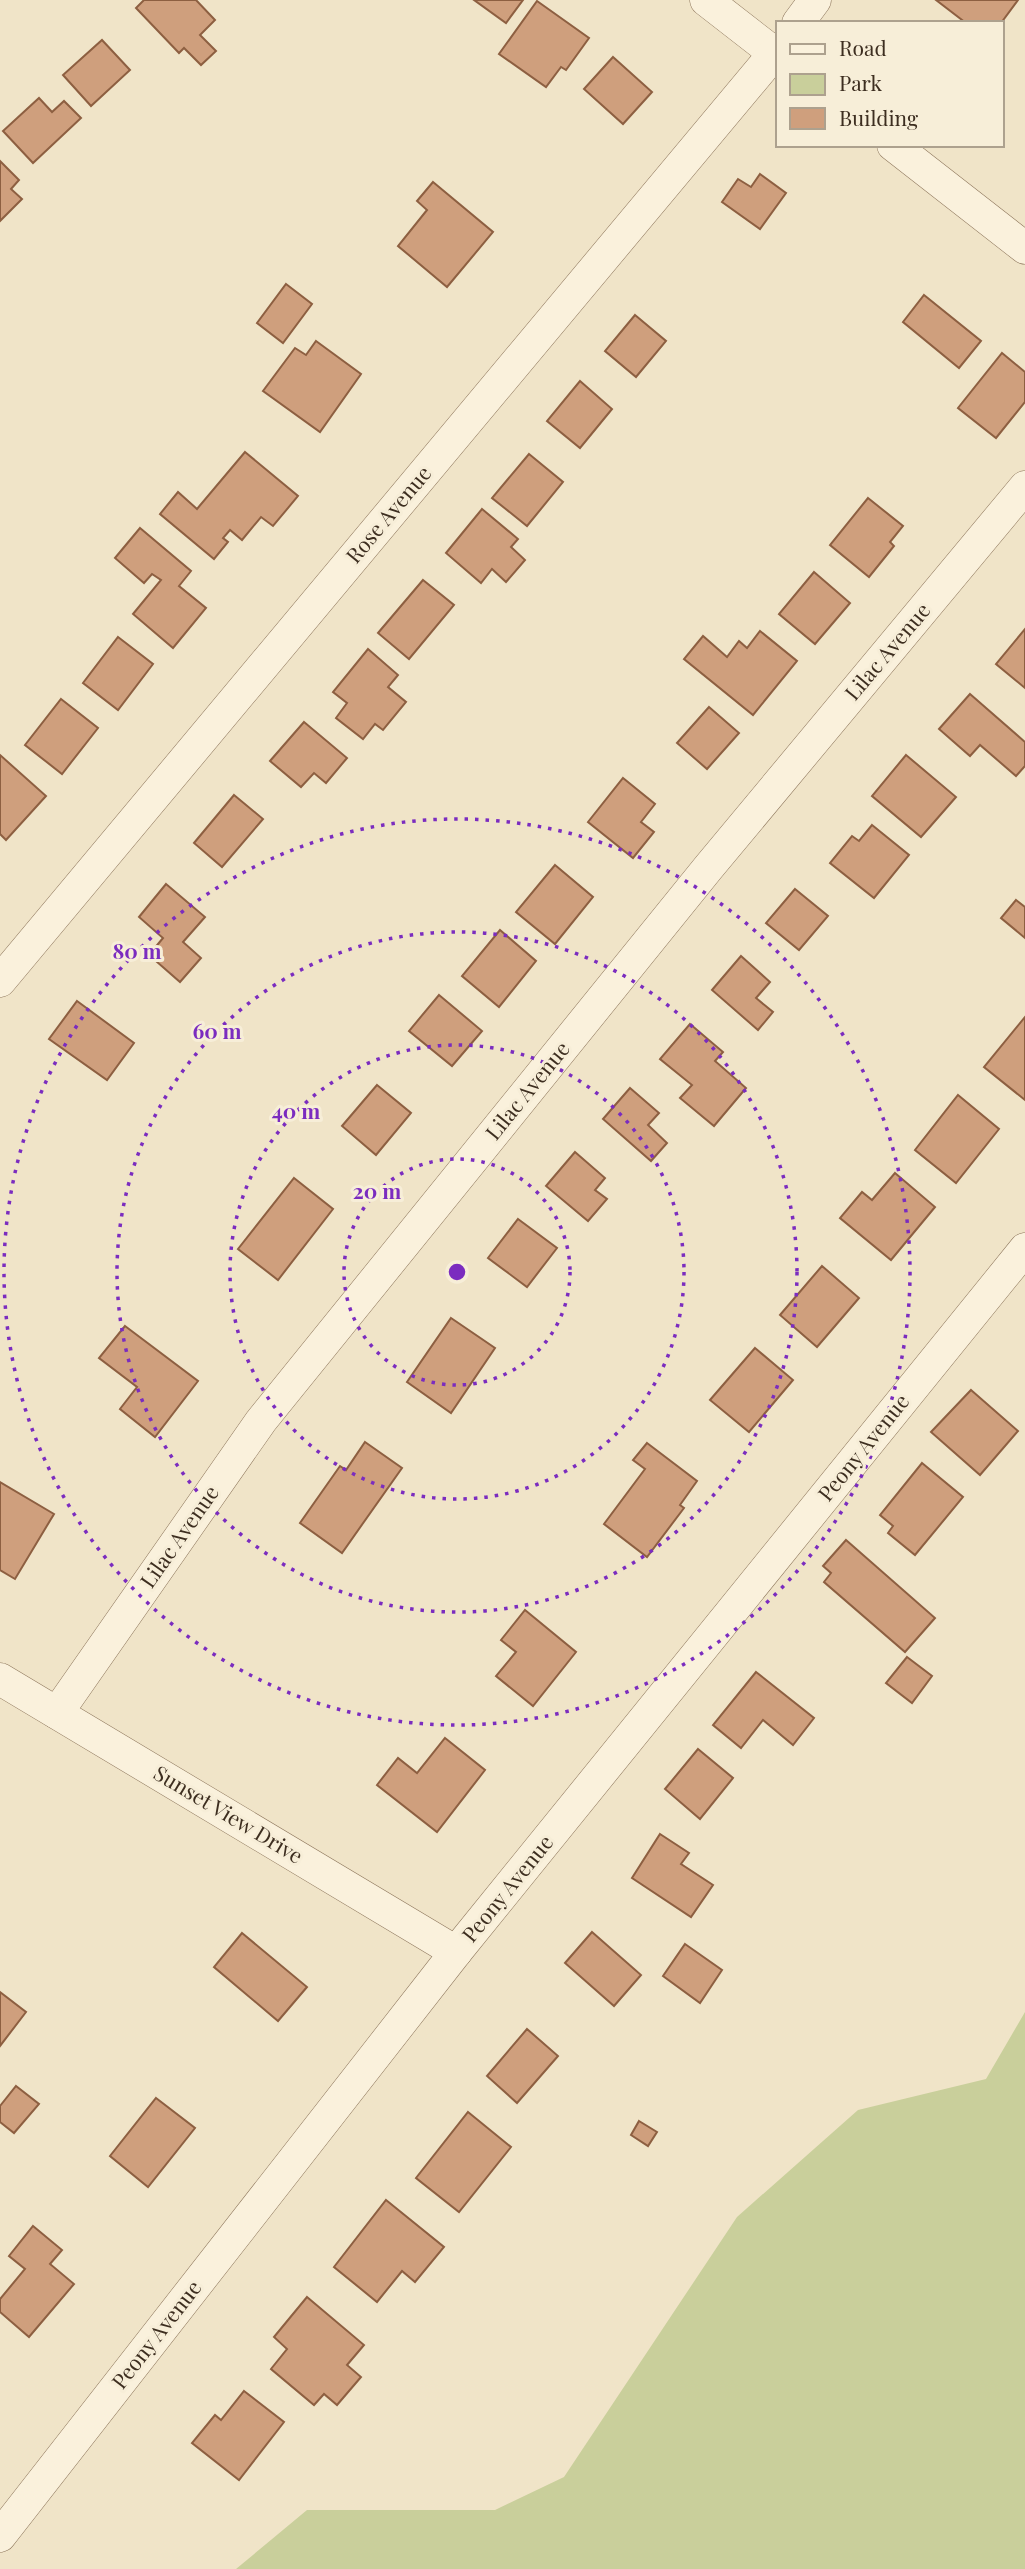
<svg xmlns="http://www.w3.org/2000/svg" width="1025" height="2569" font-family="'Playfair Display',serif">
  <rect width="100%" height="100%" fill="#f0e4c8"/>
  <path fill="#c9cf9b" d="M1025,2012V2569H236L307,2510H495L564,2477L737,2217L858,2110L986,2079Z"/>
  <g fill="#cf9f7d" stroke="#8d5f41" stroke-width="2">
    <path d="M144,0H196L215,20L200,35L216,51L201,65L184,48L179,53L136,8Z"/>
    <path d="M474,0H523L506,23Z"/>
    <path d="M936,0H1018L1001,23H966Z"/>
    <path d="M537,1L589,38L566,70L561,67L546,87L499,54Z"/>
    <path d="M102,40L130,70L91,106L63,75Z"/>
    <path d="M613,57L652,92L623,124L584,89Z"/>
    <path d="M39,98L52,112L64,101L81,118L33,163L3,131Z"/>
    <path d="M0,161L19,180L11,189L22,199L0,221Z"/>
    <path d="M760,174L786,193L760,229L722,202L738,179L751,187Z"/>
    <path d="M433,182L493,232L447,287L398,246L427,210L417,201Z"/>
    <path d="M286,284L312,304L283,343L257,323Z"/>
    <path d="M924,295L981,341L959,368L903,322Z"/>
    <path d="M635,315L666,341L636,377L605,351Z"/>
    <path d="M316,341L361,374L320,432L263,391L295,348L306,355Z"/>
    <path d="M1002,353L1025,372V402L996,438L958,408Z"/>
    <path d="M580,381L612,409L580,448L547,421Z"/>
    <path d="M245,452L298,496L273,526L261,517L242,540L230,530L223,538L228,542L214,559L160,514L178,492L197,509Z"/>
    <path d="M529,454L563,482L527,526L492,498Z"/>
    <path d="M868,498L903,526L890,542L894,546L869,577L830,545Z"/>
    <path d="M482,509L518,539L511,547L525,560L506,582L492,569L481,583L446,553Z"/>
    <path d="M140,528L191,571L179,586L206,608L173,648L133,614L161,580L152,574L144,583L115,558Z"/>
    <path d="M814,572L850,603L815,644L779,614Z"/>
    <path d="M423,580L454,605L409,659L378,633Z"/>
    <path d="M1025,629V688L996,664Z"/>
    <path d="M760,631L797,661L753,715L684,659L703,636L727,657L739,641L747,648Z"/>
    <path d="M118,637L153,664L118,710L83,683Z"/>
    <path d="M368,649L398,675L388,687L406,702L383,730L375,724L363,739L336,718L347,703L333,692Z"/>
    <path d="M970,694L1025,742V766L1016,776L980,745L970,756L939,729Z"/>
    <path d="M61,699L98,728L62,774L25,745Z"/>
    <path d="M709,707L739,733L707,769L677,743Z"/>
    <path d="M304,722L347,758L326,783L314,773L301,787L270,761Z"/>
    <path d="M0,755L46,796L6,840L0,834Z"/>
    <path d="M906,755L956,797L921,837L872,796Z"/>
    <path d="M623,778L655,804L641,822L654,832L633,858L588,822Z"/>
    <path d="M234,795L263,819L222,867L194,843Z"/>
    <path d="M872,825L909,855L874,898L830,863L852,836L859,841Z"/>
    <path d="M555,865L593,897L555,944L516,912Z"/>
    <path d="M166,884L205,917L183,942L201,958L180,982L149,955L163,938L139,917Z"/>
    <path d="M795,889L828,916L799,950L766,923Z"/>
    <path d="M1016,900L1025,907V938L1001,918Z"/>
    <path d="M500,930L536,961L499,1007L462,976Z"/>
    <path d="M741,956L770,982L756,998L773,1012L758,1030L712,990Z"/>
    <path d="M439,995L482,1031L452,1066L409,1031Z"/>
    <path d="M77,1001L134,1043L107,1080L49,1039Z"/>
    <path d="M1025,1017V1100L984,1067Z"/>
    <path d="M690,1024L723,1052L715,1061L746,1088L714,1126L680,1098L692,1085L660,1059Z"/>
    <path d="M377,1085L411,1113L376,1155L342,1126Z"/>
    <path d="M630,1088L659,1113L648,1125L667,1143L651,1161L603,1119Z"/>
    <path d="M958,1095L999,1129L956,1183L915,1150Z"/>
    <path d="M575,1152L605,1178L595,1190L607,1199L588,1221L546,1186Z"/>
    <path d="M895,1173L935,1207L891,1260L840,1218L862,1192L872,1200Z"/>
    <path d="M294,1178L333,1209L278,1280L238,1249Z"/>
    <path d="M518,1219L557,1248L527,1287L488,1258Z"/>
    <path d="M822,1266L859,1298L817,1347L780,1315Z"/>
    <path d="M451,1318L495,1348L451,1413L407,1382Z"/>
    <path d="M125,1326L198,1381L155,1437L120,1409L137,1387L99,1358Z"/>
    <path d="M755,1348L793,1380L749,1432L710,1400Z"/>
    <path d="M971,1390L1018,1431L980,1475L931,1432Z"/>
    <path d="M365,1442L402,1468L342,1553L300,1523L340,1466L346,1470Z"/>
    <path d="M647,1443L697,1481L680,1505L684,1508L647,1557L604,1524L645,1469L633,1460Z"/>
    <path d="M922,1463L963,1497L915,1555L888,1533L893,1526L880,1515Z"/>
    <path d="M0,1482L54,1514L15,1579L0,1570Z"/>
    <path d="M846,1540L935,1618L905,1652L824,1582L831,1573L823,1566Z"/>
    <path d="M525,1610L576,1652L533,1706L496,1676L516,1652L501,1640Z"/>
    <path d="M907,1657L932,1676L912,1703L886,1683Z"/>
    <path d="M756,1672L814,1718L793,1745L763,1720L741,1748L713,1725Z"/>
    <path d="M445,1738L485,1770L437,1832L377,1785L398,1758L417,1773Z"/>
    <path d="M698,1749L733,1778L700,1819L665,1789Z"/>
    <path d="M660,1834L689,1853L681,1864L713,1885L691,1917L632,1878Z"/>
    <path d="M592,1932L641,1975L614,2006L565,1963Z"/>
    <path d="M242,1933L307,1987L278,2021L214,1967Z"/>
    <path d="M685,1944L722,1970L700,2003L663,1976Z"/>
    <path d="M0,1992L26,2012L0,2046Z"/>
    <path d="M527,2029L558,2056L517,2103L487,2076Z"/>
    <path d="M16,2086L39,2104L14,2133L0,2122V2106Z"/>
    <path d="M156,2098L195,2128L148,2187L110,2156Z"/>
    <path d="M468,2112L511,2147L459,2212L416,2178Z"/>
    <path d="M639,2121L657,2132L648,2146L631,2135Z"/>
    <path d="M386,2200L444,2247L415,2282L402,2271L377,2302L334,2267Z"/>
    <path d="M33,2226L62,2250L50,2264L74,2284L29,2337L0,2312V2299L25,2269L9,2256Z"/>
    <path d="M307,2297L364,2345L347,2365L361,2377L337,2405L324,2394L314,2405L271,2369L287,2349L274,2337Z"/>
    <path d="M244,2391L284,2422L239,2480L192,2443L215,2415L221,2420Z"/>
  </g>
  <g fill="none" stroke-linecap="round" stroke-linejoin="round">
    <g stroke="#8d765c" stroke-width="33">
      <g id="street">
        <path d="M706,0L778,56"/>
        <path d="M798,23L815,0"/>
        <path d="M893,145L1025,248"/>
        <path d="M0,981L778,49"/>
        <path d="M0,1679L456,1952"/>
        <path d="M57,1713L261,1421L708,868L1025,487"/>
        <path d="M0,2536L456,1952L1025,1249"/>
      </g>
    </g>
    <use href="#street" stroke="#faf1dc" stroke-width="32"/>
  </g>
  <g fill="none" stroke="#7b2cbf" stroke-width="3.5" stroke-dasharray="3.5 7">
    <circle cx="457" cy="1272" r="113"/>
    <circle cx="457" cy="1272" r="227"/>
    <circle cx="457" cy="1272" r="340"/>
    <circle cx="457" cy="1272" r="453"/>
  </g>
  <g text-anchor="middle" stroke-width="6" stroke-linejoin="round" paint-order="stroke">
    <g font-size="21" fill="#3d2e20" stroke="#f7eed8">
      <text transform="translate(389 515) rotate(-50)" y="7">Rose Avenue</text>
      <text transform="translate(888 652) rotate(-50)" y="7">Lilac Avenue</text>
      <text transform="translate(528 1091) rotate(-51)" y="7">Lilac Avenue</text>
      <text transform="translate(864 1448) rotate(-51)" y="7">Peony Avenue</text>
      <text transform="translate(180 1537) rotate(-55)" y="7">Lilac Avenue</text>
      <text transform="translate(228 1815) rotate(31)" y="7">Sunset View Drive</text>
      <text transform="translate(508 1889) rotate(-51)" y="7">Peony Avenue</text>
      <text transform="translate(157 2335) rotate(-52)" y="7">Peony Avenue</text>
    </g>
  </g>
  <circle cx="457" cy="1272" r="10" fill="#7b2cbf" stroke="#f7eed8" stroke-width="3.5"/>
  <g font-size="21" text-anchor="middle" font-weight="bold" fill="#7b2cbf" stroke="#f7eed8" stroke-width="6" stroke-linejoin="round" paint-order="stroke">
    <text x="137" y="959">80 m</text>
    <text x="217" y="1039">60 m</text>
    <text x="296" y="1119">40 m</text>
    <text x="377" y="1199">20 m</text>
  </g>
  <rect x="776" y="21" width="228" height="126" fill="#f7eed8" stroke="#ada18e" stroke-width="2"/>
  <rect x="790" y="44" width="35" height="10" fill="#faf1dc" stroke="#ada18e" stroke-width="2"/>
  <text x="839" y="56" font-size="21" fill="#3d2e20">Road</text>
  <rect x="790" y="74" width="35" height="21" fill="#c9cf9b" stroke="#ada18e" stroke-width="2"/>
  <text x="839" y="91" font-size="21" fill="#3d2e20">Park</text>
  <rect x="790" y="108" width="35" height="21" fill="#cf9f7d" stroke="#ada18e" stroke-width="2"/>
  <text x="839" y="126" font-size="21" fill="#3d2e20">Building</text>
</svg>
